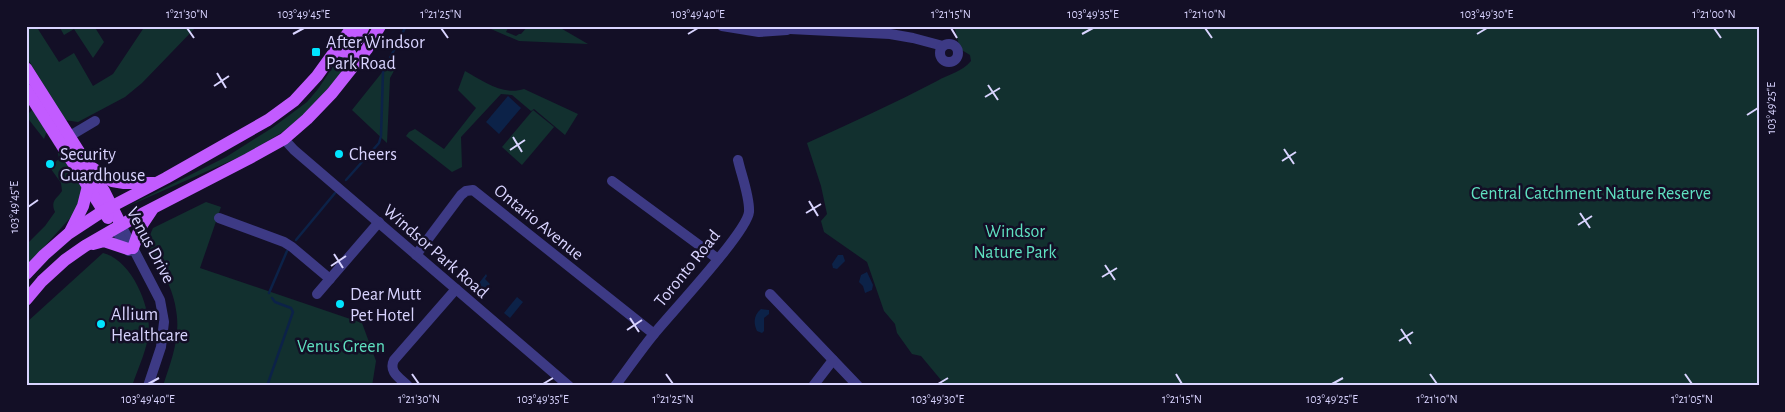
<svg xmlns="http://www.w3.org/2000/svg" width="1785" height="412" font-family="'Alegreya Sans',sans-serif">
  <rect width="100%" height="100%" fill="#130f26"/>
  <g fill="#12302f">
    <path d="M26,26H36L59,62L74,53L93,86L113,74L145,26H197L142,83L125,97L78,122L58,119L45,87L26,56Z"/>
    <path d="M59,26H94L104,42L93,58L74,29L64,35Z"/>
    <path d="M484,26H494L498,28L499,26H509L506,32L516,36L519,34H521L528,26H557L588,44L519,41Z"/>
    <path d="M954,26H1759V386H946L921,356L912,354L897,333L895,324L884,311L867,262L824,232L821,221L827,214L821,186L807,143C851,123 895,103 937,81C949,74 962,72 971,61L970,55L960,49Z"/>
    <path d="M340,56L350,59L339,76L303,116L281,133L246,154L124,208L226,157L272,128L307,102L318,89Z"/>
    <path d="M388,65L395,69L390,78L387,143L352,110Z"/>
    <path d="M465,71C483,81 503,96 524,89L578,114L565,135L534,109L531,111L512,95L501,94L461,137L462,167L452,172L406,136L409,132L415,129L444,149L476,108L458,90Z"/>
    <path d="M33,109L47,131L44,139L26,116Z"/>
    <path d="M533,110L554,127L522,165L502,147Z"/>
    <path d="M58,153H60L84,187L80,207L26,267V245L45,226L55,212C50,200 57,199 62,191L61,183L51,169L55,166L54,163L59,159Z"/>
    <path d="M206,202L221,207L200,268L362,323L376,361L372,386H163C171,361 181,337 176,310C175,301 171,289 167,281C158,264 142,249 153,228Z"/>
    <path d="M103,253C131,260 149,303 149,329C148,348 138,368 132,386H26V323Z"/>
  </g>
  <g fill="#0c2248">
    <path d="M508,96L521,108L499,134L486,122Z"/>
    <path d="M838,255H843L845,261L837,269L833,268L832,264Z"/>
    <path d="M867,272L873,285L872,290L865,293L863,286L859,282L861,275Z"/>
    <path d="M486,274L487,276L485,279L490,284L479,297L473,291Z"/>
    <path d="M517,297L523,302L510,318L504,313Z"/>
    <path d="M761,309L769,310V314L764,318V331L762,333L757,331C753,322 754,315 761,309Z"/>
  </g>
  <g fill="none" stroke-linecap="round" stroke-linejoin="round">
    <g stroke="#0c2248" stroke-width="2.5">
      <path d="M346,180L379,143L381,136L383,72L406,26"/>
      <path d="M296,240L335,193"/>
      <path d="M269,293L287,251"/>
      <path d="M267,386L293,312L291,308L275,302L272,298"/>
    </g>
    <g stroke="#3d3a85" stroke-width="10">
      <path d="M722,26L759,32L787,30"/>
      <path d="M779,26L790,29L890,34L913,38L943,46"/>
      <circle cx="949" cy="53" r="9"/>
      <path d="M284,139L294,150L569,386"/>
      <path d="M63,140L95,121"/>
      <path d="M612,181L718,259"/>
      <path d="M219,218L284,242L292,247L330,279"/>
      <path d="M121,225L160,300L164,322L161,347L148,386"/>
      <path d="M115,229L129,251"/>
      <path d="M416,255L461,195L466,191L473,190L654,334"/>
      <path d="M317,294L379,222"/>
      <path d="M770,294L858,386"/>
      <path d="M408,386C400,378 388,372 394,360L456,289"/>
      <path d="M615,386C628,369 640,351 654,334C671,313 747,232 749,212C750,197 741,174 738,160"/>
      <path d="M813,386L833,360"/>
    </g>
    <g stroke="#c25bff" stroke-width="12">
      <path d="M344,39L354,42L358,39L364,26"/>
      <path d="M337,50L350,53L355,65"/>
      <path d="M26,68L104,191L121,225"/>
      <path d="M26,89L108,218"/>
      <path d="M91,167L112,181L124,183H154"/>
      <path d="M70,232L83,206L88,186"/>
      <path d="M93,244L104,241L128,249"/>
      <path d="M133,248L140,228L152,210"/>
      <path d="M26,274L44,255L68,234L103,211L166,178L268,120L294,101L317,76L353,26"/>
      <path d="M26,300L42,281L65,260L85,246L130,220L248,159L284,139L307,119L332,93L367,49L380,26"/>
    </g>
  </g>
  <path fill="none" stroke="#d9d4ff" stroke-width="2" d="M187,28L194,38M441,28L448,38M951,28L957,38M1205,28L1212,38M1714,28L1721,38M293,34L304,28M688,34L698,28M1082,34L1093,28M1477,34L1487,28M217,73L226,88M988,85L998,100M214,86L229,76M985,97L1000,88M1747,115L1758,108M513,137L522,152M1284,149L1294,164M510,150L525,140M1282,161L1296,152M809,201L818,216M28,207L38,200M806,213L821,204M1580,213L1590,228M1578,225L1592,216M334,254L343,268M1105,265L1115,280M331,266L346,256M1102,277L1117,268M630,318L639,332M1401,329L1411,344M627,330L642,320M1399,341L1413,332M412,374L419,384M666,374L673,384M1176,374L1182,384M1430,374L1437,384M1685,374L1692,384M148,384L159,378M543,384L553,378M938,384L948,378M1332,384L1343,378"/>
  <g fill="#00e5ff" stroke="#130f26" stroke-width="2">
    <rect x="311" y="47" width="10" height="10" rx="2.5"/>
    <circle cx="339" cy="154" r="5"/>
    <circle cx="50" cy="164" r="5"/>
    <circle cx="340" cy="304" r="5"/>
    <circle cx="101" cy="324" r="5"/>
  </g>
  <g text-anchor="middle" stroke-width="5" stroke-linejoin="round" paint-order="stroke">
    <g font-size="18" fill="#d9d4ff" stroke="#130f26" text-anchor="start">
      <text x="326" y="48">After Windsor<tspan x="326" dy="21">Park Road</tspan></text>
      <text x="60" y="160">Security<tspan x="60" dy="21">Guardhouse</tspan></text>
      <text x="349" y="160">Cheers</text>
      <text x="350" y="300">Dear Mutt<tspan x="350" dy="21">Pet Hotel</tspan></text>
      <text x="111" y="320">Allium<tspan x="111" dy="21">Healthcare</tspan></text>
    </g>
    <g font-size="18" fill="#5fe0c0" stroke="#130f26">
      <text x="1591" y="199">Central Catchment Nature Reserve</text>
      <text x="1015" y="237">Windsor<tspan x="1015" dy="21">Nature Park</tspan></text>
      <text x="341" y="352">Venus Green</text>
    </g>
    <g font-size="18" fill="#d9d4ff" stroke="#130f26">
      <text transform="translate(539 222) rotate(39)" y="6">Ontario Avenue</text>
      <text transform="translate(151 245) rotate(62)" y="6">Venus Drive</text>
      <text transform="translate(436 251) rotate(41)" y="6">Windsor Park Road</text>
      <text transform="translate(687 268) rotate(-51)" y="6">Toronto Road</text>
    </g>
  </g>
  <rect width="1785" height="412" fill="none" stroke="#130f26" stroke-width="55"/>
  <rect x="28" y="28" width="1730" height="356" fill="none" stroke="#d9d4ff" stroke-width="2"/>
  <g font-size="12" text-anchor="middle" fill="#d9d4ff">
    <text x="187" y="18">1°21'30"N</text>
    <text x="304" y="18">103°49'45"E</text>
    <text x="441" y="18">1°21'25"N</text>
    <text x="698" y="18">103°49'40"E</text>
    <text x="951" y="18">1°21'15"N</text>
    <text x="1093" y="18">103°49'35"E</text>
    <text x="1205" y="18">1°21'10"N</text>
    <text x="1487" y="18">103°49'30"E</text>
    <text x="1714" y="18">1°21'00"N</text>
    <text transform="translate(1771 108) rotate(-90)" y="4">103°49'25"E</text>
    <text transform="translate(14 207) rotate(-90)" y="4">103°49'45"E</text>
    <text x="148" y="403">103°49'40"E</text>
    <text x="419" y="403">1°21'30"N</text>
    <text x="543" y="403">103°49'35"E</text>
    <text x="673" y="403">1°21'25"N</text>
    <text x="938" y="403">103°49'30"E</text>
    <text x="1182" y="403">1°21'15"N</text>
    <text x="1332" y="403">103°49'25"E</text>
    <text x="1437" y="403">1°21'10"N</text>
    <text x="1692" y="403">1°21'05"N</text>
  </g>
</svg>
